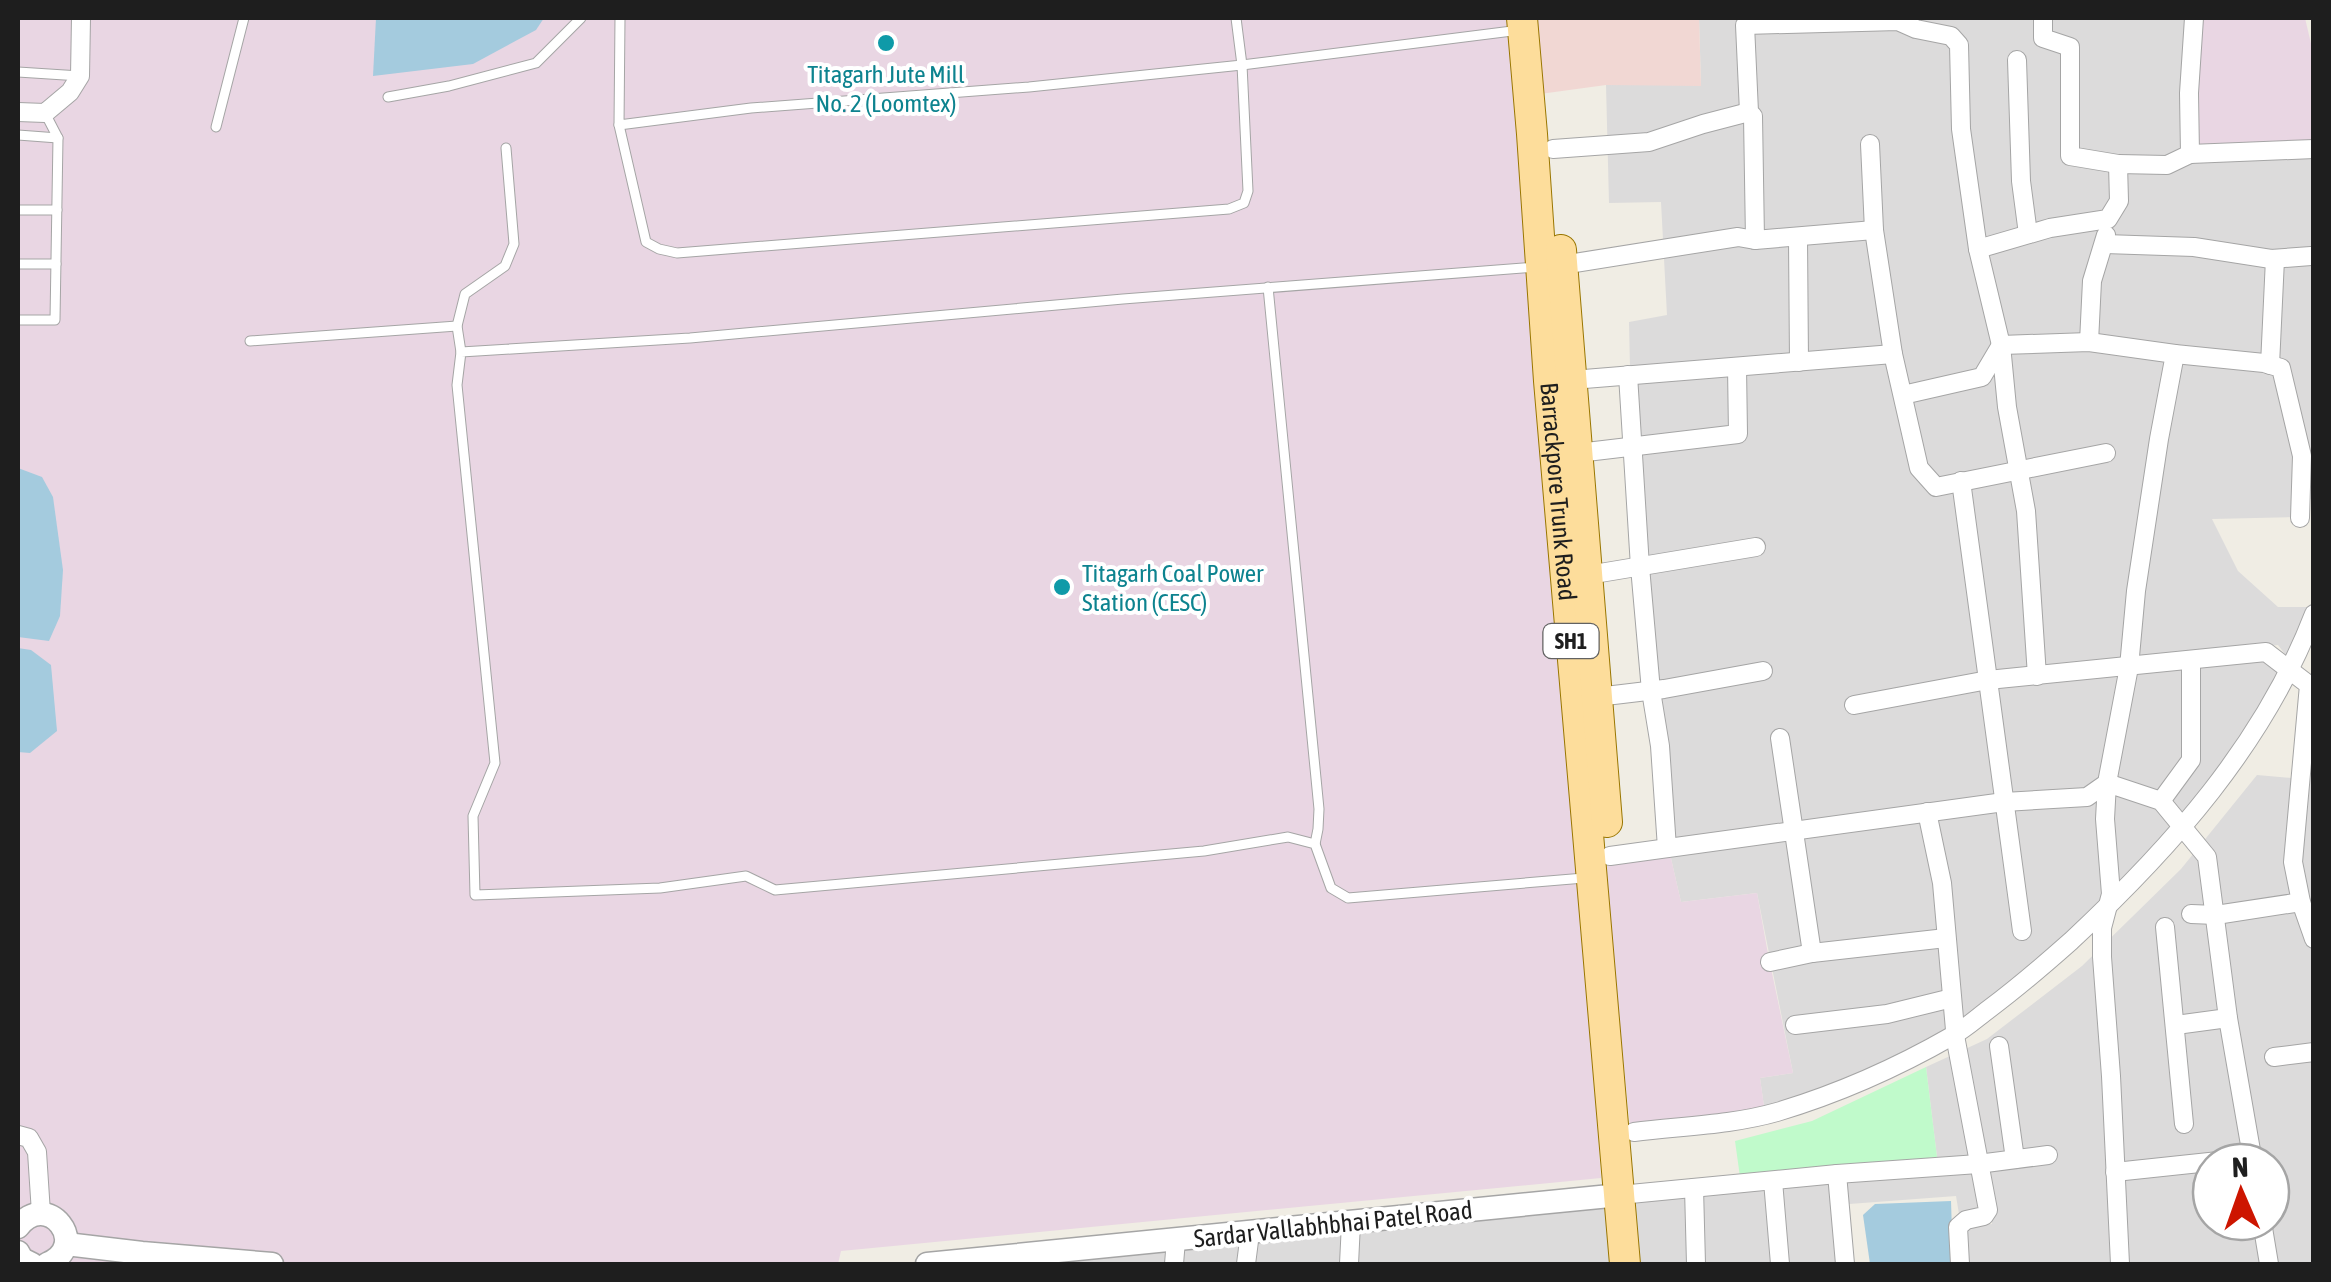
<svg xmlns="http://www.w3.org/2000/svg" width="2331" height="1282" font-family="'Asap Condensed',sans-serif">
  <rect width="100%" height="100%" fill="#f0ede4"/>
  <g fill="#dcdbdb" fill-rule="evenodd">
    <path d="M1699,18H1738L1744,115L1752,31L1892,28L1921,30V18H2188L2184,162L2313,153V500L2309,499L2283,363L1996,344L2014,465L1940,479L1927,474L1898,348L1630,368L1629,322L1667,315L1661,202L1609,203L1606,85H1701Z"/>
    <path d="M2002,346L2088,347L2273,369L2296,452V517L2212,519L2238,571L2278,607H2311L2288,658L2278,645L1990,677L1964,488L2022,471Z"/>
    <path d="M1893,356L1914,470L1958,487L1999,797L1666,843L1631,381Z"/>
    <path d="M2267,655L2283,672L2186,822L2169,800L2080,790L2004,799L1990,682Z"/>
    <path d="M2313,668V1264H1961L1966,1227L1992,1224L1982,1163L1970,1156L1937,1157L1926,1067L1987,1039L2082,966L2181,869L2257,775L2303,779ZM2211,1162H2271V1222H2211Z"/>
    <path d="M2114,790L2155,803L2183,838L2161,865L2092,924L1912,1062L1766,1120L1760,1078L1793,1073L1757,893L1681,902L1670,854Z"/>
    <path d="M1974,1168L1978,1213L1959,1214L1956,1196L1836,1205L1841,1264H1640L1634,1200Z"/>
    <path d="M1619,1202L1624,1264H1001Z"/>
  </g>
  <path fill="#f1d7d3" d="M1535,18H1699L1701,86L1606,85L1540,94Z"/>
  <g fill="#e9d6e3">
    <path d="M18,18H1517L1601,1178L841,1251L838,1264H18Z"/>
    <path d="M2198,18H2305L2313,52V142L2197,149Z"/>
    <path d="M1670,854L1681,902L1757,893L1768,954L1793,1073L1760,1078L1766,1120L1631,1136L1603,862Z"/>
  </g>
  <path fill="#c0facb" d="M1926,1067L1937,1157L1740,1177L1735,1141L1812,1121Z"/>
  <g fill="#a4cbde">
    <path d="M376,18H544L536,30L473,64L373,76Z"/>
    <path d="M18,468L42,477L53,497L63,570L60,616L49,641L18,637Z"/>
    <path d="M18,648L31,650L51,665L57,731L30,753L18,752Z"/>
    <path d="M1951,1201L1953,1264H1870L1863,1215L1875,1204Z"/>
  </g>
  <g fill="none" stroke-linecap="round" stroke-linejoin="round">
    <g stroke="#a5a5a5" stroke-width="11">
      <g id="service">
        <path d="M620,18L619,125L751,108L1029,87L1242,65L1236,18"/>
        <path d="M18,72L80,76"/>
        <path d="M388,97L449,86L536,63L581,18"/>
        <path d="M619,125L646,242L659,249L677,253L1229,209L1244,203L1248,191L1242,65L1520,30"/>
        <path d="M216,127L244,18"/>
        <path d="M18,135L58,138"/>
        <path d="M18,210H57"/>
        <path d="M18,264H56"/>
        <path d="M1536,267L1123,299L690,338L461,352L457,385L495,763L473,816L475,895L660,888L746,876L775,890L1204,851L1288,837L1315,844L1331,888L1348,898L1584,878"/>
        <path d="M1268,287L1319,809L1318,829L1315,844"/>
        <path d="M18,320H55L58,138L45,113"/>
        <path d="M250,341L457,326"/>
        <path d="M461,352L457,326L465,294L505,266L514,244L506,148"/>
      </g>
    </g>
    <g stroke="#a5a5a5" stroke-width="20">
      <g id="minor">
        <path d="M2043,18V38L2070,47V156L2118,164"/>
        <path d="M2017,60L2021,181L2028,234"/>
        <path d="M18,112L45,113L70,92L80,76L81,18"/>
        <path d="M1870,144L1874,230L1893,354L1919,468L1936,487L2106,453"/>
        <path d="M1553,149L1649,142L1703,124L1749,112"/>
        <path d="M2190,154L2314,149"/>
        <path d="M1874,230L1755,240L1753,116L1749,112L1745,25L1898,21L1916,29L1951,36L1959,45L1961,129L1978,249L2001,345L2007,407L2026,511L2037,676"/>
        <path d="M1798,238L1799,362"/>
        <path d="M2105,244L2194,247L2271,259L2311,256"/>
        <path d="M1978,249L2050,228L2108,219L2119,201L2118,164L2167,165L2190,154L2189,93L2194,18"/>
        <path d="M1562,265L1738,237L1755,240"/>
        <path d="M2089,342L2092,281L2106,235"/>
        <path d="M2175,354L2264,363L2281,368L2302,456L2300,518"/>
        <path d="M2270,365L2275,259"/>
        <path d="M1628,375L1640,567L1651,691L1660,746L1667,848"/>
        <path d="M1572,380L1893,354"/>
        <path d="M1578,453L1738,434L1737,367"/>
        <path d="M1961,481L2022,931"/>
        <path d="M1588,575L1756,547"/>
        <path d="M1597,697L1664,689L1763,671"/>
        <path d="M1854,705L1988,680L2266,652L2309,685L2293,862L2301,902L2314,939"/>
        <path d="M1780,738L1812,953"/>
        <path d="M2161,801L2191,760V660"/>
        <path d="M1927,812L1942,883L1956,1041L1988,1210L1984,1216L1966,1220L1958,1227L1960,1264"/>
        <path d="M1610,856L2004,802L2087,797L2107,783L2129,667L2136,591L2159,439L2175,354L2089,342L2001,345L1982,377L1903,395"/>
        <path d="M2191,914L2216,915L2301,902"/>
        <path d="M2165,927L2184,1124"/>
        <path d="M1770,962L1812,953L1946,938"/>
        <path d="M1795,1025L1887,1014L1952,998"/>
        <path d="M2176,1025L2228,1018"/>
        <path d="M1999,1046L2015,1159"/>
        <path d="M2274,1057L2314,1052"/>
        <path d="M1634,1132C1681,1126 1732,1125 1777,1112C1837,1094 1898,1067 1952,1036C1965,1029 1977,1018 1989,1009C2017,988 2044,965 2071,941C2171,848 2264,744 2314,614"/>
        <path d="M18,1135L29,1138L37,1152L41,1213"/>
        <path d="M2115,1172L2228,1160L2252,1155"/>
        <path d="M1837,1174L1845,1264"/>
        <path d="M1773,1181L1780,1264"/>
        <path d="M1694,1188L1696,1264"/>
        <path d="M1620,1195L1837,1174L1978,1164L2048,1155"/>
        <path d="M2262,1222L2269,1264"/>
        <path d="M1174,1264L1176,1240"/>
        <path d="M1246,1264L1250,1233"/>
        <path d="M1349,1264L1351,1223"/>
        <path d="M2120,1264L2111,1076L2102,957V928L2111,894L2105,819L2107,783L2161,801L2207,857L2228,1018L2253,1162"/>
      </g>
    </g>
    <g stroke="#a5a5a5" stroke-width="25">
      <g id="tertiary">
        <path d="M18,1227C47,1189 92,1245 47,1264"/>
        <path d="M66,1244L142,1253L272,1264"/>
        <path d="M18,1252L22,1259L32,1264"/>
        <path d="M927,1264L1620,1195"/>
      </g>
    </g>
    <g stroke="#997600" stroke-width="32">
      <g id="primary">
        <path id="s1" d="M1522,18L1532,134L1549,381L1625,1264"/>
        <path d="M1561,250L1607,822"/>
      </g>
    </g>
    <use href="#service" stroke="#fff" stroke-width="9"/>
    <use href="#minor" stroke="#fff" stroke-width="18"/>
    <use href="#tertiary" stroke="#fff" stroke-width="22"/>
    <use href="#primary" stroke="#fddd9b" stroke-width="30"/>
  </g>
  <g fill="#0f9aa8" stroke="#fff" stroke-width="4">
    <circle cx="886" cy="43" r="10"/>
    <circle cx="1062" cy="587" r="10"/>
  </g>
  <g text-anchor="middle" stroke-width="8" stroke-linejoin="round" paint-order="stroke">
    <rect fill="#fff" stroke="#626262" stroke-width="2.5" x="1543.5" y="624" width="55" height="34" rx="8"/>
    <g font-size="22" font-weight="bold" fill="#1e1e1e">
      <text x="1571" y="649">SH1</text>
    </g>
    <g font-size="25" fill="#0d838f" stroke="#fff">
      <text x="886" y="83">Titagarh Jute Mill<tspan x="886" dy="29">No. 2 (Loomtex)</tspan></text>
      <text x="1082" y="582" text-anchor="start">Titagarh Coal Power<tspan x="1082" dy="29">Station (CESC)</tspan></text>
    </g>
    <g font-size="25" fill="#1e1e1e" stroke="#fff">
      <text dy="9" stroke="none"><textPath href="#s1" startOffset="475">Barrackpore Trunk Road</textPath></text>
      <text transform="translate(1333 1224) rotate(-6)" y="9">Sardar Vallabhbhai Patel Road</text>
    </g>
  </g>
  <rect width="2331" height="1282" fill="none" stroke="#1e1e1e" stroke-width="40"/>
  <g transform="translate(2241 1192) rotate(358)"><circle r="48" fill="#ffffff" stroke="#a5a5a5" stroke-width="2.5"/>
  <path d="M0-8L18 38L0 25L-18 38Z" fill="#cd1500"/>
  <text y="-15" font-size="28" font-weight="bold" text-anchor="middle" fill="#1e1e1e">N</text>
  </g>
</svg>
